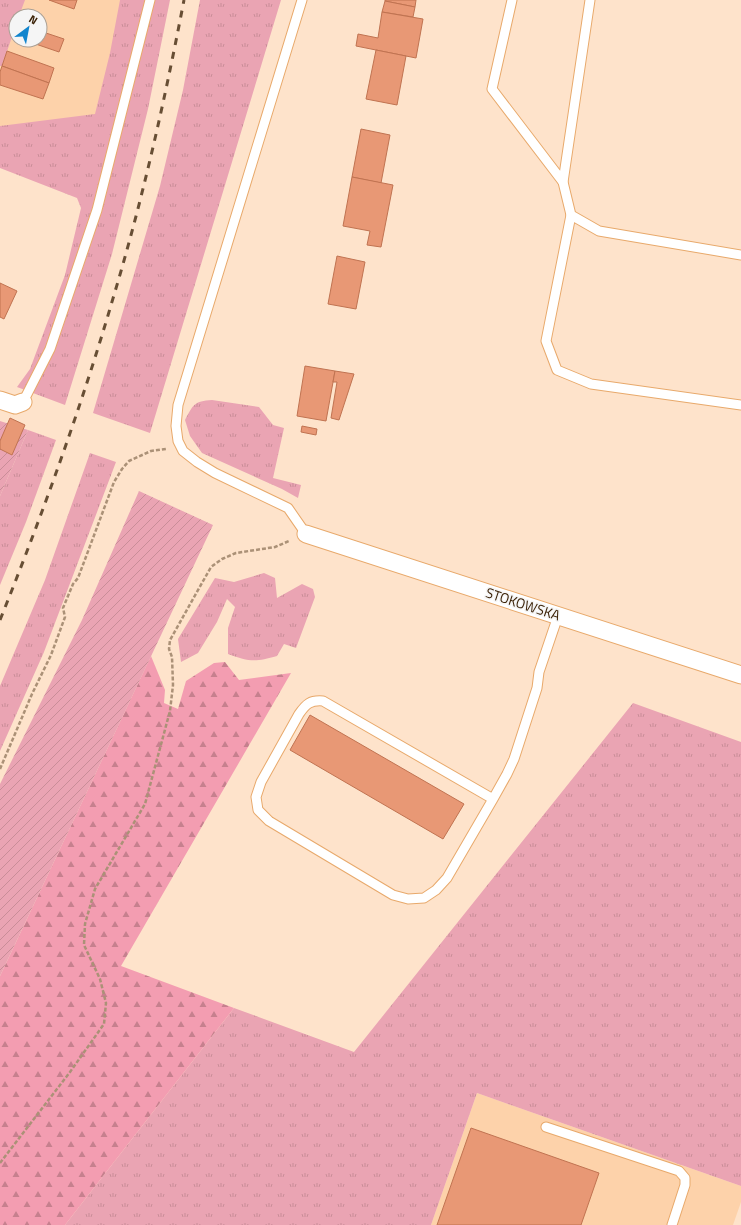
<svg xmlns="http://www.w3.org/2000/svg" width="741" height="1225" font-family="'Titillium Web',sans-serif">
  <defs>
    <pattern id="grass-tufts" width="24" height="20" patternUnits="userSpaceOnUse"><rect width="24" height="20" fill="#eaa4b3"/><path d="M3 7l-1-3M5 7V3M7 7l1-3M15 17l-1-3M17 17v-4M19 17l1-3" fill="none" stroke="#c98d98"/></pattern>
    <pattern id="forest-firs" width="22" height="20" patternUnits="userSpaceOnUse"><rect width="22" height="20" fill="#f39db1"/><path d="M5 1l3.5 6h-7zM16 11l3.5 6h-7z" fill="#c6808e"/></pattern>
    <pattern id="garden-furrows" width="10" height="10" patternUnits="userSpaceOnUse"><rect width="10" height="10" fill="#eaa4b3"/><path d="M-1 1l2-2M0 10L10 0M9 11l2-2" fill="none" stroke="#c98d98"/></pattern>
  </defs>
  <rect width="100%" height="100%" fill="#fee3cb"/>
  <g fill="#fdd2aa" fill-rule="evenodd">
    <path d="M0,0H126L100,112L0,168ZM16,16H40V40H16Z"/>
    <path d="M477,1093L741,1186V1202L733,1225H431Z"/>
  </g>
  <g fill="url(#grass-tufts)">
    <path d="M0,0H25L19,16H16V25L2,66H0Z"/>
    <path d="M120,0H170L148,109L112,254L65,405L17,387L30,369L65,275L81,208L77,198L0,168V126L95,114L110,53Z"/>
    <path d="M200,0H281L150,433L93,413L160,186L183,90Z"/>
    <path d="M212,400L259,407L273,425L284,428L273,478L301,485L298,498L282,489L202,453L190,436L185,420C193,405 194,401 212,400Z"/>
    <path d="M28,430L56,440L26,522L0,585V496Z"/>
    <path d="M90,453L116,462L44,652L0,751V686L45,580Z"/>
    <path d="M264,573L275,578L277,598L302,584L313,589L315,597L296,648L284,644L277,656C256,662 249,662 228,654V628L235,607L227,599L217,622L198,653L181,662L178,639L215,578L234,582Z"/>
    <path d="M633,703L741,742V1186L477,1093L431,1225H65L234,1008L354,1052Z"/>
  </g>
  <path fill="url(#forest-firs)" d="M151,656L165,690L164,703L178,709L186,681L214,663L225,662L239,680L291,673L121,966L234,1008L65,1225H0V976Z"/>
  <g fill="url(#garden-furrows)">
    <path d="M0,421L28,430L0,496Z"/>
    <path d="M139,491L213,525L0,976V784L82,620Z"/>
  </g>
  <g fill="#e89875" stroke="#c07351">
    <path d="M49,0H77L74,9Z"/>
    <path d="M385,0H416L415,7L385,1Z"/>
    <path d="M385,1L415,7L413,17L382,12Z"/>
    <path d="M382,12L423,19L416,58L356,46L358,34L378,38Z"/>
    <path d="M16,25V37L12,36Z"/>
    <path d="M40,31L64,39L59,52L24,40H40Z"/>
    <path d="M376,50L406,56L397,105L366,99Z"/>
    <path d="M7,51L54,68L49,83L2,66Z"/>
    <path d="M2,66L49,83L43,99L0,85V72Z"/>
    <path d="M361,129L390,135L381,183L352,177Z"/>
    <path d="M352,177L393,185L381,247L367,245L370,231L343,226Z"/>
    <path d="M337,256L365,262L356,309L328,304Z"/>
    <path d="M0,283L17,291L4,319L0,317Z"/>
    <path d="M305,366L335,371L326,421L297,416Z"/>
    <path d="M335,371L354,374L339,420L331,418L337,382H333Z"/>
    <path d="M10,418L25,425L12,455L0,449V441Z"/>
    <path d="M302,426L317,429L316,435L301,432Z"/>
    <path d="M310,715L464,804L443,839L290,750Z"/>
    <path d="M471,1128L599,1173L581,1225H437Z"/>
  </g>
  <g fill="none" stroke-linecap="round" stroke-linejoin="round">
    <g stroke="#e8a96b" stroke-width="11">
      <g id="service">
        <path d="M302,0L178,405L176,426L178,441L183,451L197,462L215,473L288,508L306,534"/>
        <path d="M512,0L492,89L563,182"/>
        <path d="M590,0L563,182L571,215L599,231L741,255"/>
        <path d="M571,215L546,341L557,370L591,384L741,405"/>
        <path d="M23,402L50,349L97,210L150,0"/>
        <path d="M493,799L323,701C310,700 306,704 299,714L261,782L256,797L258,810L269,821L393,895L408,899L424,898L436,890L447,878L493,799L507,774L514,759L537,688L539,672L558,616"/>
        <path d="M546,1127L679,1171L685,1178V1185L672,1225"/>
      </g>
    </g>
    <g stroke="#e8a96b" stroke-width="19">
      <g id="minor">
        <path d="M0,400L15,405L23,402"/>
        <path d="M306,534L741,675"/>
      </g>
    </g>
    <g stroke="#ab9177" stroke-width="2.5" stroke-dasharray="4 2" stroke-linecap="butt">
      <path d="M0,769L32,694L51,655L65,617L63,608L73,584L78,578L114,482L122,469L129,461L151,451L166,449"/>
      <path d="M0,1163L70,1072L104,1024L106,1003L100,979L84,945L85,924L95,889L145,804L170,711L173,685L172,657L169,649L170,640L211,567L222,559L236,553L275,547L289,541"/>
    </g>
    <use href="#service" stroke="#fff" stroke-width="9"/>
    <use href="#minor" stroke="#fff" stroke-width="17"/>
    <path stroke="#674e34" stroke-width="3" stroke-dasharray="7 7" stroke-linecap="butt" d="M0,620C43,513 82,405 114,295C143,198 165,99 184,0"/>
  </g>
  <g text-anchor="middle" stroke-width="3" stroke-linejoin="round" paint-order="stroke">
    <g font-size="14" fill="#3a2106" stroke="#f5f5f5">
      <text transform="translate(523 604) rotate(18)" y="5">STOKOWSKA</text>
    </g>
  </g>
  <g transform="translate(28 28) rotate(32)"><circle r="19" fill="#f5f5f5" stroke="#aaa095"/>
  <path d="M0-3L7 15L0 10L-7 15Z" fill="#1185ce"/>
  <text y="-6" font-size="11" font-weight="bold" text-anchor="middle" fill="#3a2106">N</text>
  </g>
</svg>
